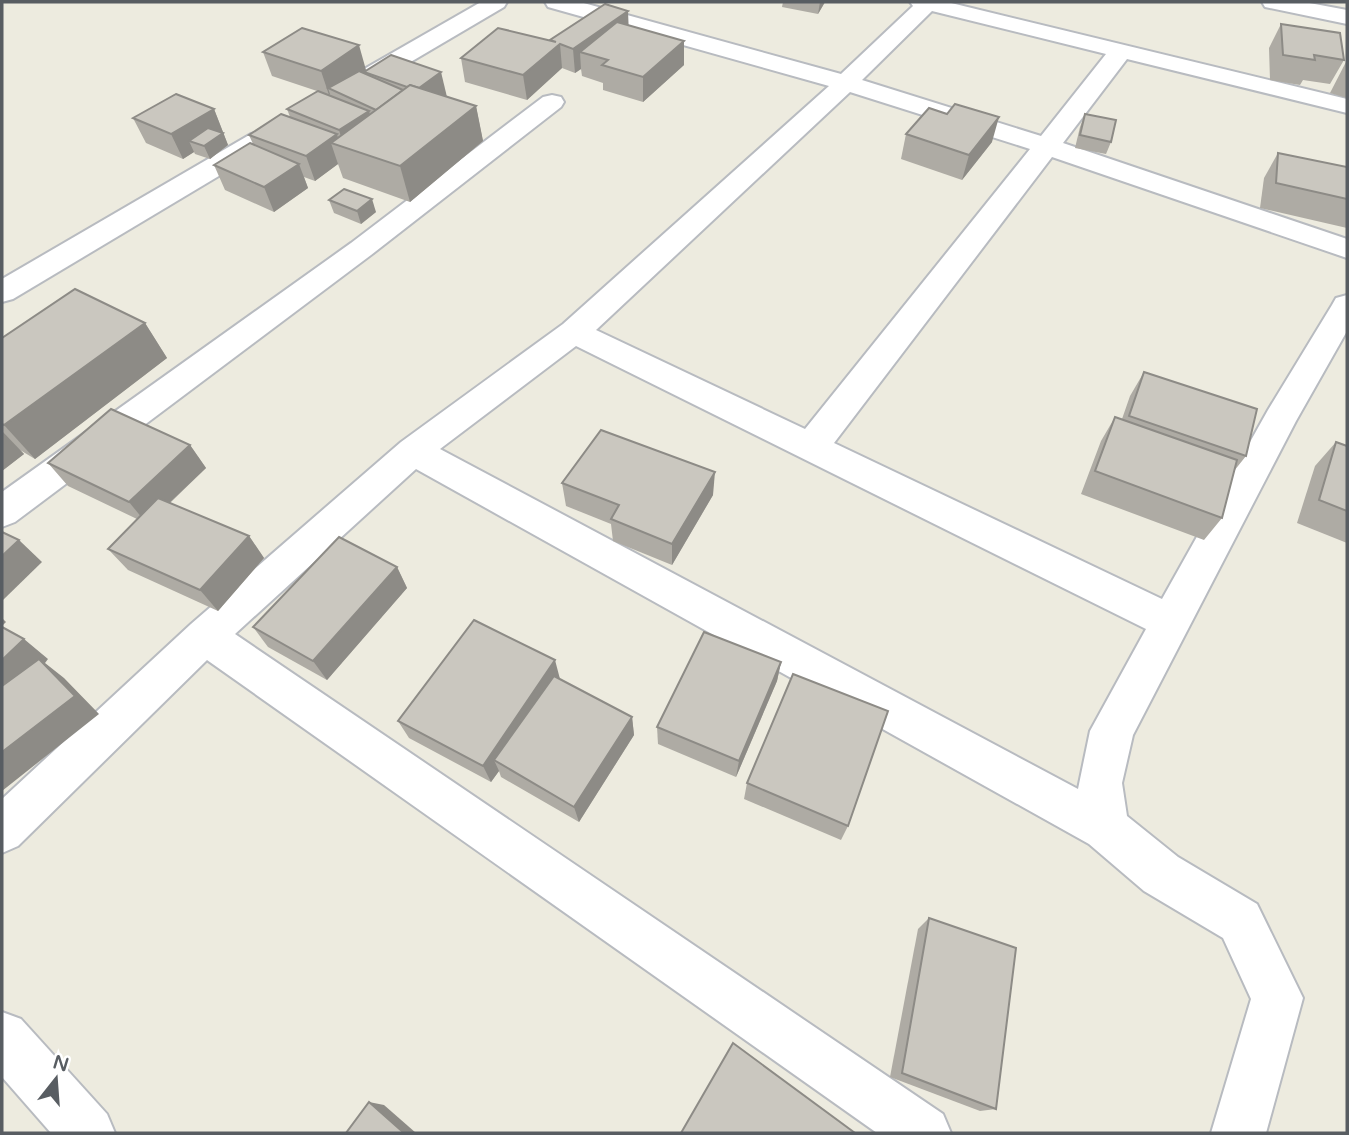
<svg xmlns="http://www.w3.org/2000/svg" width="1349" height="1135" font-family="'Varela Round',sans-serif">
  <rect width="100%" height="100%" fill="#edebdf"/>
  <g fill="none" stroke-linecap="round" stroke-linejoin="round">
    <g stroke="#b8bbc0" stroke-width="4">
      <g id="minor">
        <path d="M481,2H507L504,7L363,90L354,92L345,90L342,85L345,80Z"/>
        <path d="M545,2H580L841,74L913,6L910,2H947L1347,99V113L1127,59L1063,143L1347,239V258L1052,157L834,443L1162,599L1268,410L1332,305L1336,298L1347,295V331L1296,421L1133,735L1122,783L1127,816L1178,857L1257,904L1303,998L1266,1133H1211L1251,999L1223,938L1144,891L1089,844L416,469L235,634L943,1114L951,1133H877L207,660L18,846L2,853V799L191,624L401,442L563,324L829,86L548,7ZM932,11L1106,54L1041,136L862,80ZM850,92L1030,149L805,429L596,330ZM576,346L1146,629L1090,731L1078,789L440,449Z"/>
        <path d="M1262,2H1304L1347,10V24L1265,7Z"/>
        <path d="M552,95L561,97L564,102L561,107L371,255L15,522L2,527V492L351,243L543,97Z"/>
        <path d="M260,132L269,134L273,140L269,146L13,299L2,302V279L251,134Z"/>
        <path d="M2,1012L21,1019L107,1114L115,1133H51L2,1077Z"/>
      </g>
    </g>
    <use href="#minor" fill="#fff" fill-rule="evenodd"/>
  </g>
  <g fill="#aeaba4">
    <path d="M783,2H825L818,14L782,7Z"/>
    <path d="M628,11V25L684,41V65L643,102L603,90V83L582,76L581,69L575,73L562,68L527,100L465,82L461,58L550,41Z"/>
    <path d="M1281,24L1344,60L1330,84L1303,80L1300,85L1270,80L1269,48Z"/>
    <path d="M263,52L366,70L362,73L365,74L364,72L476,106L483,141L410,202L343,178L338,164L315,181L304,177L308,188L274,212L225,190L214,165L253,144L249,135L290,117L287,109L317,91L272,76Z"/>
    <path d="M1347,60V98L1330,93Z"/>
    <path d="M214,109L228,145L210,159L195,154L194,152L183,159L146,143L133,118Z"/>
    <path d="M1085,114L1111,142L1106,154L1075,148L1080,127Z"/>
    <path d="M906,134L992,142L962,180L901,159Z"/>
    <path d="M1278,153L1347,167V228L1260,208L1264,178Z"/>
    <path d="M329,200L376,212L361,224L334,213Z"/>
    <path d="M145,323L167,358L35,459L20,450L24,454L2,471V338Z"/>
    <path d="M1144,372L1246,456L1234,471L1222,518L1204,540L1081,494L1101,441L1115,417L1122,419L1130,396Z"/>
    <path d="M1336,442L1347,446V543L1297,523L1315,466Z"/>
    <path d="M190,445L206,468L170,503L249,536L264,558L218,611L128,570L108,549L137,519L68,486L48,463Z"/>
    <path d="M562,483L713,495L672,565L613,541L611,524L566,506Z"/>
    <path d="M397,567L407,588L327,680L268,647L253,627Z"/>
    <path d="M781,662L777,681L736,777L658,744L657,727Z"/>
    <path d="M560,679L632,717L634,735L579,822L501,777L499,771L491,782L409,738L398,721Z"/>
    <path d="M747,783L848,826L841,840L744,799Z"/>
    <path d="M929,918L996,1109L980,1111L890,1077L918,929Z"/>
  </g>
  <g fill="#8d8b86">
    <path d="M820,2H825L818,14Z"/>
    <path d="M628,11L629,35L580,52L581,69L575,73L573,49Z"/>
    <path d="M684,41V65L643,102V77Z"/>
    <path d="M560,44L562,68L527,100L523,75Z"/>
    <path d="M359,45L366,70L335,91L328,88L330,94L329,95L321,71Z"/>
    <path d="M441,72L447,97L415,90Z"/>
    <path d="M476,106L483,141L410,202L400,166Z"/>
    <path d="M214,109L228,145L210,159L204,146L189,141L194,152L183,159L171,134Z"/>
    <path d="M369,111L376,135L344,147L339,130Z"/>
    <path d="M999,117L992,142L962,180L969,155Z"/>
    <path d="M337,134L340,146L331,143L338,164L315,181L306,156Z"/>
    <path d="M299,164L308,188L274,212L264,187Z"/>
    <path d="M372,199L376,212L361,224L357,211Z"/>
    <path d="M145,323L167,358L35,459L4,425Z"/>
    <path d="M2,431L24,454L2,471Z"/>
    <path d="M190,445L206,468L147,524L129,502Z"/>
    <path d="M715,472L713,495L672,565V544Z"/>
    <path d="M249,536L264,558L218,611L200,590Z"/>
    <path d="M19,540L42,562L2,601V556Z"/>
    <path d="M397,567L407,588L327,680L313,661Z"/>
    <path d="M2,618L6,622L2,626Z"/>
    <path d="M24,639L48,659L45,663L64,678L99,714L2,791V660Z"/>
    <path d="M555,660L560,679L494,760L499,771L491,782L483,766Z"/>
    <path d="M781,662L777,681L736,777L739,761Z"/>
    <path d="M632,717L634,735L579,822L574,807Z"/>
    <path d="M369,1102L384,1105L416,1133H404Z"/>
  </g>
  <g fill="#cac7bf" stroke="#8d8b86" stroke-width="2">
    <path d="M605,4L628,11L573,49L560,44L523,75L461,58L498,28L556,42L550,40Z"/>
    <path d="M617,22L684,41L643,77L602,65L608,60L580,52Z"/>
    <path d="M1281,24L1340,33L1344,60L1314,55L1315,60L1283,55Z"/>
    <path d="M302,28L359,45L321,71L263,52Z"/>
    <path d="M391,55L441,72L419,88L410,85L407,87L364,72Z"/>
    <path d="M359,71L403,90L376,110L328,88Z"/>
    <path d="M410,85L476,106L400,166L331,143Z"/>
    <path d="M318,91L369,111L339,130L287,109Z"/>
    <path d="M176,94L214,109L171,134L133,118Z"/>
    <path d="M955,104L999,117L969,155L906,134L929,108L947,114Z"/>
    <path d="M281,114L337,134L306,156L249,135Z"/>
    <path d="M1085,114L1116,120L1111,142L1080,135Z"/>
    <path d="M208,128L223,133L204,146L189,141Z"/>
    <path d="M250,143L299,164L264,187L214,165Z"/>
    <path d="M1278,153L1347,167V199L1276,183Z"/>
    <path d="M344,189L372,199L357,211L329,200Z"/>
    <path d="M75,289L145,323L4,425L2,424V338Z"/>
    <path d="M1144,372L1257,409L1246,456L1129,416Z"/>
    <path d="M111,409L190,445L129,502L48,463Z"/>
    <path d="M1115,417L1237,460L1222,518L1095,471Z"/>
    <path d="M601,430L715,472L672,544L611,519L619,505L562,483Z"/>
    <path d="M1336,442L1347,446V511L1319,500Z"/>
    <path d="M158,498L249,536L200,590L108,549Z"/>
    <path d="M2,532L19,540L2,556Z"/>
    <path d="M339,537L397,567L313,661L253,627Z"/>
    <path d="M474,620L555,660L483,766L398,721Z"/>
    <path d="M2,627L24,639L2,660Z"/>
    <path d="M704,632L781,662L739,761L657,727Z"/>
    <path d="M39,659L75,696L2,752V686Z"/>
    <path d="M793,674L888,711L848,826L747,783Z"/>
    <path d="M554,676L632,717L574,807L494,760Z"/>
    <path d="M929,918L1016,948L996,1109L902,1073Z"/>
    <path d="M733,1043L855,1133H681Z"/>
    <path d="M369,1102L404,1133H346Z"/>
  </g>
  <rect width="1349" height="1135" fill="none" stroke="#585d62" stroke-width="7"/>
  <g transform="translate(56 1079) rotate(17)" stroke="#ffffff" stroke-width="5" paint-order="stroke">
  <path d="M0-5L12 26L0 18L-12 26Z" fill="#585d62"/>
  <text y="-10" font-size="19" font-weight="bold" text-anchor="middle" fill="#585d62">N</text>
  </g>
</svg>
